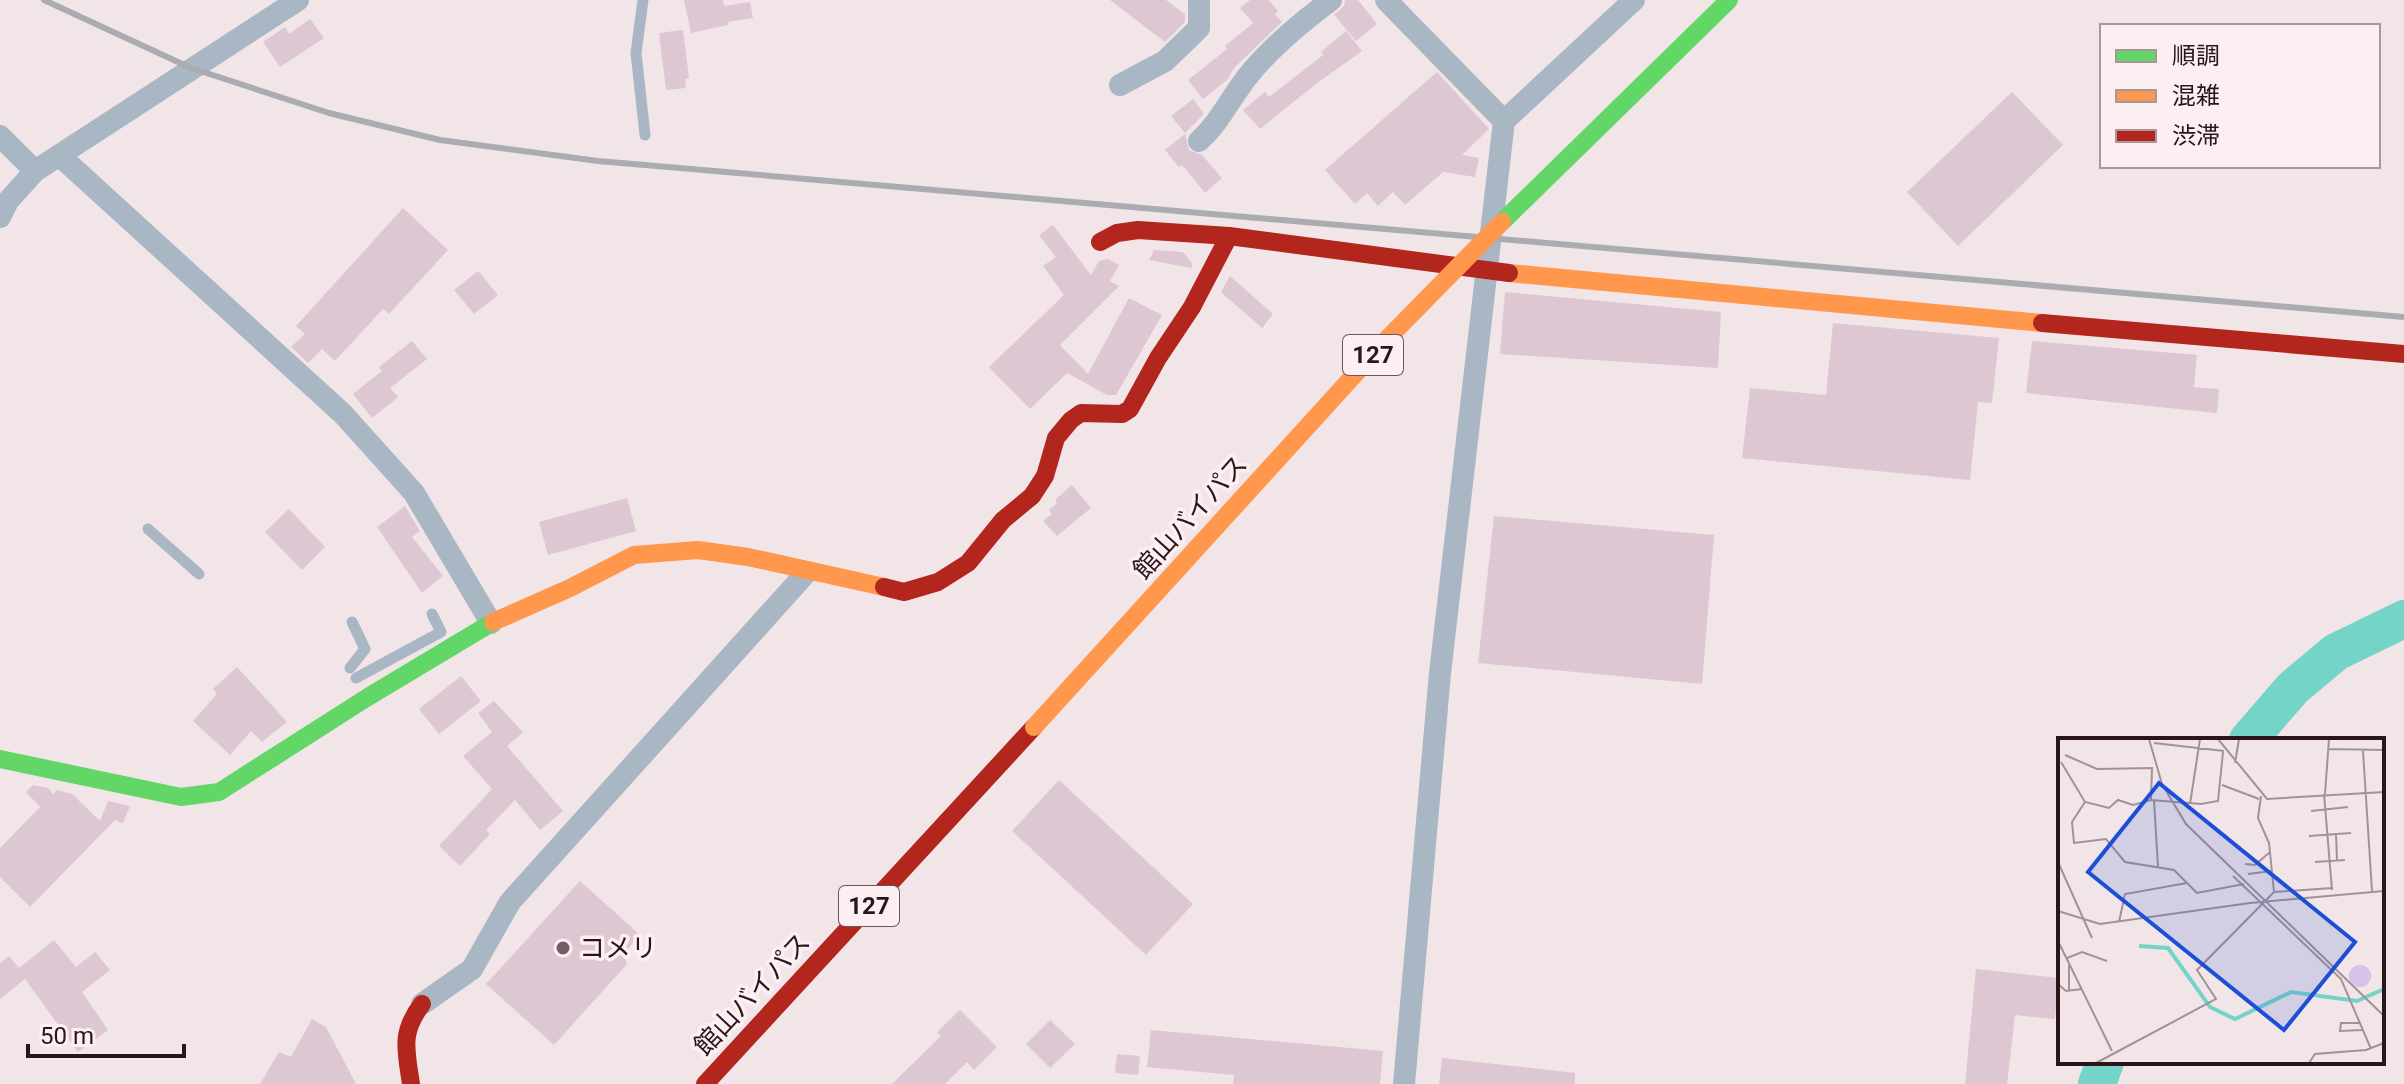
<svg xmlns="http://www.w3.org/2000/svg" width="2404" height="1084" font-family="Roboto,'Noto Sans JP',sans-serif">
  <rect width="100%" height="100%" fill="#f2e5e8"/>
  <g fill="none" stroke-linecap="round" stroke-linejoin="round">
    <g stroke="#75d4c8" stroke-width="38">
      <path d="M2248,740L2293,688L2336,652L2404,619"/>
      <path d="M2097,1084L2105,1062"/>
    </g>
  </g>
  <g fill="#ddc7d3">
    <path d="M684,0H723L724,6L750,2L753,18L728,22V25L691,33Z"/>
    <path d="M1110,0H1166L1185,14V22L1165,42Z"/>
    <path d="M1250,0H1269L1278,11L1275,14L1282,22L1234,68L1228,79L1203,99L1188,80L1227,49L1225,46L1253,23L1240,8Z"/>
    <path d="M1345,0H1358L1377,24L1356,41L1334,15L1344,6Z"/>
    <path d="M310,19L324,38L280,67L263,42L285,27L289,34Z"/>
    <path d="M683,30L689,78L685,79L686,88L666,90L659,33Z"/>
    <path d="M1346,31L1362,51L1312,87L1260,129L1243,110L1265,92L1269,97L1291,80L1323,55L1321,52Z"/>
    <path d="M1437,72L1489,129L1462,155L1479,158L1475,177L1443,172L1405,205L1393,192L1378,206L1367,193L1355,204L1325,170Z"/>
    <path d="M2012,92L2063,145L1958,246L1907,192Z"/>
    <path d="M1193,99L1204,114L1185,133L1171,116Z"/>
    <path d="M1185,134L1189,150L1202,155L1222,178L1205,193L1182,165L1179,167L1165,150Z"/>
    <path d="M403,208L448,250L389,314L383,309L335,361L322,349L308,363L291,347L305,334L296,326Z"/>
    <path d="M1053,225L1091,275L1099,261L1108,259L1119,265L1110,281L1119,286L1060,345L1088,374L1129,298L1162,315L1116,395H1107L1067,373L1030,409L989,367L1064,295L1043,266L1056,257L1039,235Z"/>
    <path d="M1154,250L1183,252L1193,264L1191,268L1149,260Z"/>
    <path d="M478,271L498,295L474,314L454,290Z"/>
    <path d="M1230,276L1273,314L1262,328L1221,292Z"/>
    <path d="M1505,292L1721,312L1718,368L1500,354Z"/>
    <path d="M1833,323L1999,338L1992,403L1978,402L1970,480L1742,458L1750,388L1826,395Z"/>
    <path d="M412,341L427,359L390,388L398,397L372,418L353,394L382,371L379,367Z"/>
    <path d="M2032,341L2197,355L2194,387L2219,389L2217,413L2026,393Z"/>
    <path d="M1072,485L1091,508L1057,536L1043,521L1052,514L1049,510L1057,503L1055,500Z"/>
    <path d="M627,498L636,531L548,555L539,522Z"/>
    <path d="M405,506L420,531L412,537L443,576L422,593L377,527Z"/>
    <path d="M289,509L325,547L302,570L265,532Z"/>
    <path d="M1494,516L1714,535L1702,684L1478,663Z"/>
    <path d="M237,667L287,722L262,742L251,731L230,755L193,721L217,694L213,689Z"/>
    <path d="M461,676L481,701L439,734L419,709Z"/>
    <path d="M494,701L523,732L507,746L563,811L540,830L515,800L486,830L490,834L460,866L439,846L492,789L463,756L492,732L478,713Z"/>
    <path d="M1059,780L1193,904L1146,955L1012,831Z"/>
    <path d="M33,785L48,788L53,794L57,790L72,794L100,821L108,801L130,806L123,823L115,820L30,907L0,877V848L40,807L26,792Z"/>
    <path d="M580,881L640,935L624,953L627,964L554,1045L486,984Z"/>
    <path d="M54,940L76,967L95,952L110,970L82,992L108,1030L78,1052L25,979L0,999V963L9,956L19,968Z"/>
    <path d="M1976,969L2060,978V997H2057L2055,1019L2015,1015L2007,1084H1965Z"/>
    <path d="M960,1010L997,1047L974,1070L967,1062L945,1084H892L941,1036L937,1032Z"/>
    <path d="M312,1019L326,1027L356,1084H260L279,1052L291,1057Z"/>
    <path d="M1050,1020L1075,1044L1050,1068L1026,1044Z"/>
    <path d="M1151,1030L1383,1051L1380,1084H1233L1234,1075L1147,1067Z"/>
    <path d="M1117,1054L1140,1056L1138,1075L1115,1073Z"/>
    <path d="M1442,1058L1575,1073V1084H1439Z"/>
  </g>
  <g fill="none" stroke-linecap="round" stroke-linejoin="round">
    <g stroke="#a9b6c3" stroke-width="11">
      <path d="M643,0L636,53L645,135"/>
      <path d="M148,529L199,574"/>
      <path d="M350,668L365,649L352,622"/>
      <path d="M356,678L441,632L432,614"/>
    </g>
    <g stroke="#a9b6c3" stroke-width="22">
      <path d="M1386,0L1504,121"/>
      <path d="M1120,85L1165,61L1199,28V0"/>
      <path d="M0,136L35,171"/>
      <path d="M1199,141C1222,120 1232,94 1252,71C1275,44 1303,21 1331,0"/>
      <path d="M60,156L343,414L414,493L491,623"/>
      <path d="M0,217L8,201L35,171L298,0"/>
      <path d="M422,1004L472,969L510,902L807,572"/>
      <path d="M1404,1084L1440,673L1504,121L1634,0"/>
    </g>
    <path stroke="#63d668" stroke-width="18" d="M0,759L181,797L219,792L368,697L493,622"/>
    <g stroke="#ff974d" stroke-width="18">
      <path d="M1509,273L2042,323"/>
      <path d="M493,622L570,588L634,555L698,550L748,557L884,587"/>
    </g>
    <g stroke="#b3261e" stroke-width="18">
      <path d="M1100,242L1117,233L1138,230L1229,236L1509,273"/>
      <path d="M2042,323L2404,354"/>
      <path d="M884,587L904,592L938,582L968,563L1003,520L1032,496L1045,476L1056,438L1071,420L1081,413L1122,414L1130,409L1158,358L1192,307L1229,236"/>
      <path d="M411,1084C406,1050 400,1033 422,1004"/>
      <path d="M705,1084L1034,727"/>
    </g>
    <path stroke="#ababb2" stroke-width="6" d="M44,0L191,68L329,113L440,140L598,161L2404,317"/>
    <path stroke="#63d668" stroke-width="18" d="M1502,222L1729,0"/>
    <path stroke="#ff974d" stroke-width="18" d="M1034,727L1387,339L1502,222"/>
  </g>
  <circle fill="#715e63" stroke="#fceff2" stroke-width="3" cx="563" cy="948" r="8"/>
  <g text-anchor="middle" stroke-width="7" stroke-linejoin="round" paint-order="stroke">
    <g fill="#fceff2" stroke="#6a565c" stroke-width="2">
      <rect x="1343" y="335" width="60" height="40" rx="6"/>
      <rect x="839" y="886" width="60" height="40" rx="6"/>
    </g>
    <g font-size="24" font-weight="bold" fill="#2b151b">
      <text x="1373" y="363">127</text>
      <text x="869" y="914">127</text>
    </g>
    <g font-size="26" fill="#2b151b" stroke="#fceff2">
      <text transform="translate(1190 517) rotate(-48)" y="9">館山バイパス</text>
      <text transform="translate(752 994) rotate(-47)" y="9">館山バイパス</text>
    </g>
    <g font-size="26" fill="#2b151b" stroke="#fceff2" text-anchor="start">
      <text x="579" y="957">コメリ</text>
    </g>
  </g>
  <g transform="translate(2058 738)">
    <rect width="326" height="326" fill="#f2e5e8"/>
    <path d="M291 238a11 11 0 1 1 22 0a11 11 0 1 1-22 0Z" fill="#d7c1ea"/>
    <path fill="none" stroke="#75d4c8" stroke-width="4" d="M81,208L110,210L152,269L177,281L233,254L299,263L326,251"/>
    <path fill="none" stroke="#a29296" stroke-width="2" d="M91,1L104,46L128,86L326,278M160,1L209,61L326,54M96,5L166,13M270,11L326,12M305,13L314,153M7,17L39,31L94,30L93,62M3,24L27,64L51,70L60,62L75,67L93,62L143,66L160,63L165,14M177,25L181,1M164,47L201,61M266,56L274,152M267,56L271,1M203,58L200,80L211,105L216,154M96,62L100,129M27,64L14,84L16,105L48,101L67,124L116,132L139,155L186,146M132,66L142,1M253,73L290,69M278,96L279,122M251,98L293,95M0,124L34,200M257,124L287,122M187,126L197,127L212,114M190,136L214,133M175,138L283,241L313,311M0,173L42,186L192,165L326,153M61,184L67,156L129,145M0,203L54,313M9,220L24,214L49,223M11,227V253M0,246L8,253L24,251M302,285H283L282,293L304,292M38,325L158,261L139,232L216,154L274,150M122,325H155M251,325L257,316L308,312L326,305"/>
    <path fill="#1d4ed8" fill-opacity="0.15" stroke="#1d4ed8" stroke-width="4" d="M101,45L297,204L226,292L30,134Z"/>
    <rect width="326" height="326" fill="none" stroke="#2b151b" stroke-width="4"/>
  </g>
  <rect x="2100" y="24" width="280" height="144" fill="#fceff2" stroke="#a8989c" stroke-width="2"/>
  <rect x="2116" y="50" width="40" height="12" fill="#63d668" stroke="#a8989c" stroke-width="2"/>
  <text x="2172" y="64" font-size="24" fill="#2b151b">順調</text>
  <rect x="2116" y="90" width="40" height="12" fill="#ff974d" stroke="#a8989c" stroke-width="2"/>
  <text x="2172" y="104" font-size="24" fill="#2b151b">混雑</text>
  <rect x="2116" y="130" width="40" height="12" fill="#b3261e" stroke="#a8989c" stroke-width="2"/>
  <text x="2172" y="144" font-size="24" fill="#2b151b">渋滞</text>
  <path d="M28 1044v12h156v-12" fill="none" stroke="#2b151b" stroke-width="4"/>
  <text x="40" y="1044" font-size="24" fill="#2b151b" stroke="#fceff2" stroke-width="6" paint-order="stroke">50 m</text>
</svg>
